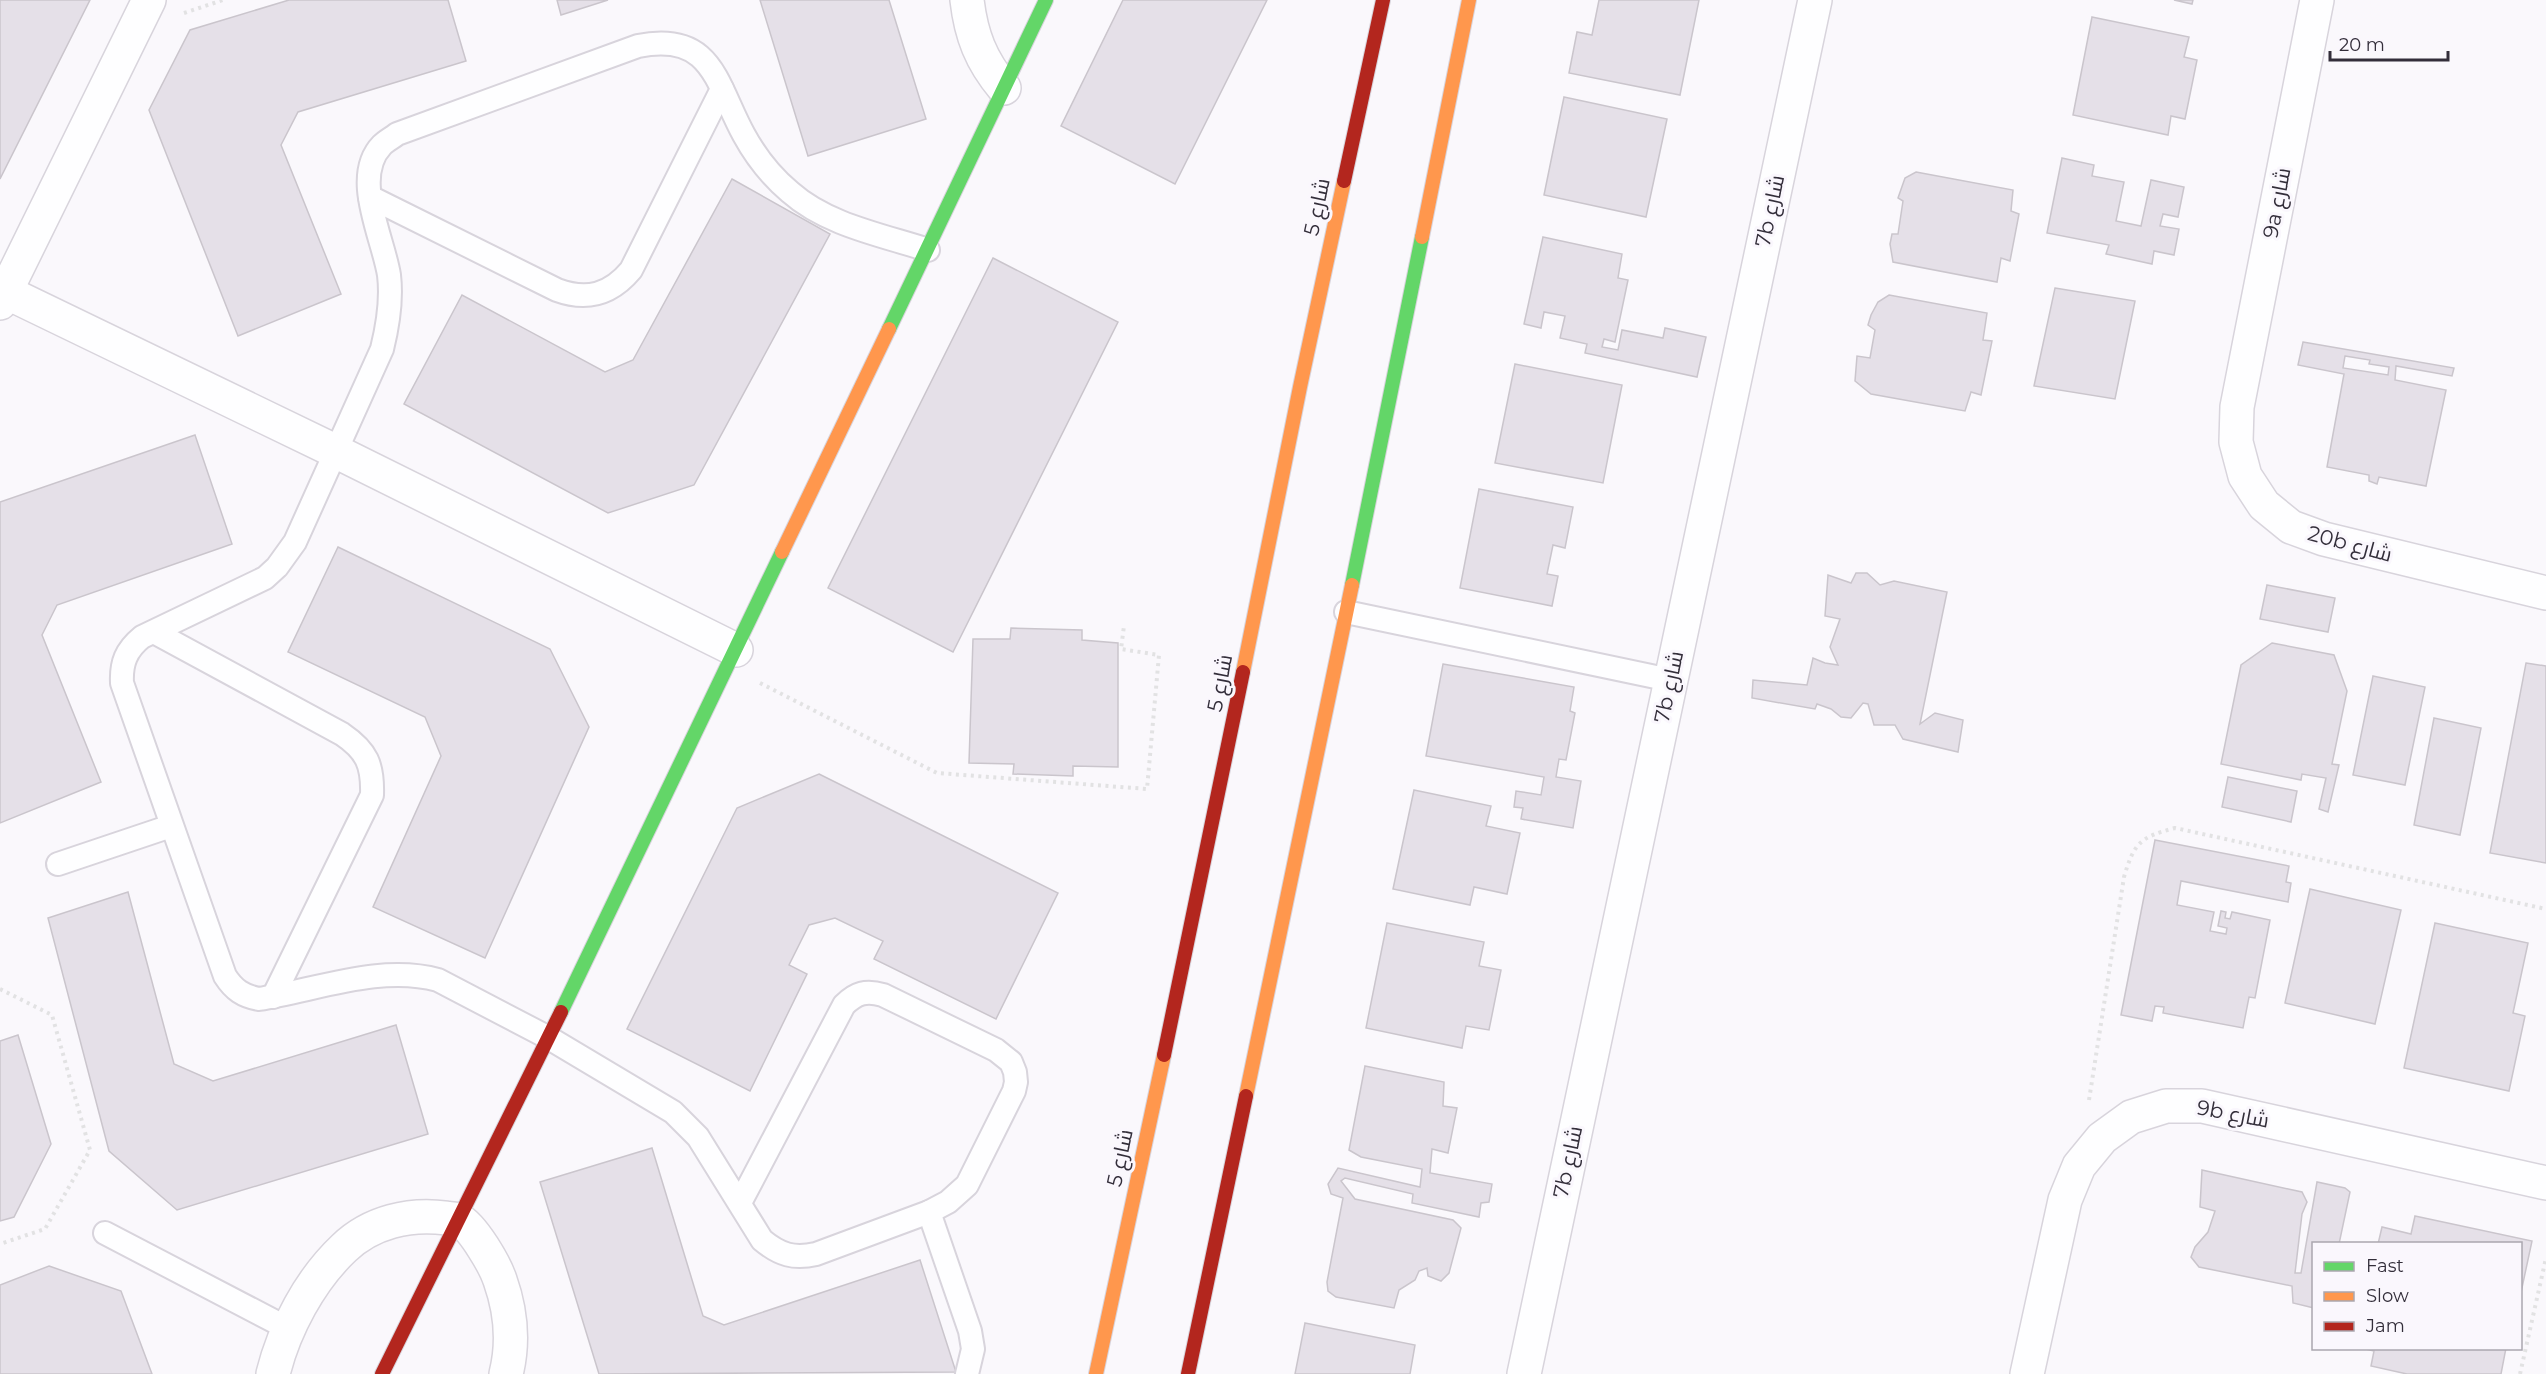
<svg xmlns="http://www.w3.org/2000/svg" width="2546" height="1374" font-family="Montserrat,Cairo,sans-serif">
  <rect width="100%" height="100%" fill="#faf8fc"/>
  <g fill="#e5e0e8" stroke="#cac5cc" stroke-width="1.5" fill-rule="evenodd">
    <path d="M0,0H90L0,179Z"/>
    <path d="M289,0H448L466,61L298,112L281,145L341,294L238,336L149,110L190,30Z"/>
    <path d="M557,0H608L561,15Z"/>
    <path d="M760,0H889L926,119L808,156Z"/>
    <path d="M1123,0H1267L1175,184L1061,126Z"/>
    <path d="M1599,0H1699L1680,95L1569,73L1577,32L1592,35Z"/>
    <path d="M2174,0H2193L2192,4Z"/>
    <path d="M2092,17L2189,37L2184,57L2197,60L2185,119L2171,116L2168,135L2073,115Z"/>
    <path d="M1564,97L1667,119L1646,217L1544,195Z"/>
    <path d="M2062,158L2094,165L2092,176L2124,182L2116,221L2141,226L2151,180L2184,187L2178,217L2163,214L2160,226L2179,229L2174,255L2154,251L2152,264L2106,254L2109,245L2047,233Z"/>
    <path d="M1916,172L2013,190L2011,211L2019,214L2010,261L2001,258L1997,282L1893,262L1890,244L1892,234H1898L1903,201L1898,198L1905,178Z"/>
    <path d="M732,179L830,234L694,485L608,513L404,404L462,295L605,372L633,360Z"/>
    <path d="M1543,237L1622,254L1618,278L1628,280L1615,342L1604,339L1602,347L1618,350L1622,330L1663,338L1665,328L1706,337L1697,377L1585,353L1587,344L1560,338L1565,316L1544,312L1541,328L1524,324Z"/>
    <path d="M993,258L1118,322L953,652L828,588Z"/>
    <path d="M2055,288L2135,301L2115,399L2034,386Z"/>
    <path d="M1889,295L1987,313L1983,340L1992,341L1981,395L1971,392L1965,411L1871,394L1855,381L1857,356L1870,358L1875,330L1868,325L1871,315L1878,302Z"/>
    <path d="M2303,342L2454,368L2452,376L2396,366L2395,380L2446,390L2426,486L2379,477L2377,484L2369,481V475L2327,467L2344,374L2298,365ZM2345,356L2370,360L2369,364L2389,367L2388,375L2343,368Z"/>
    <path d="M1515,364L1622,385L1603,483L1495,463Z"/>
    <path d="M195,435L232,544L57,605L42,635L101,782L0,823V502Z"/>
    <path d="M1479,489L1573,507L1565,548L1553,545L1547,574L1558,576L1552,606L1460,588Z"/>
    <path d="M338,547L550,649L589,727L485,958L373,907L441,756L425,717L288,652Z"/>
    <path d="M1856,573H1867L1880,585L1894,581L1947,592L1920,724L1935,713L1963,720L1958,752L1903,739L1895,725H1874L1868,704L1863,703L1851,718L1841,717L1831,709L1817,704L1815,709L1752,698L1753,680L1807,685L1813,658L1825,663L1838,665L1830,647L1840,619L1825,616L1828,575L1851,583Z"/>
    <path d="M2267,585L2335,598L2328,632L2260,619Z"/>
    <path d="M1011,628L1082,630V640L1118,643V767L1073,766V776L1013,774L1014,764L969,763L973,639H1010Z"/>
    <path d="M2272,643L2334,655L2347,691L2332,764L2339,765L2328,812L2319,809L2326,778L2302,774L2301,780L2221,764L2241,665Z"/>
    <path d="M2526,663L2546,666V863L2490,853Z"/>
    <path d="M1443,664L1574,687L1570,711L1575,713L1566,760L1559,759L1556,777L1581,781L1573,828L1521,819L1523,808L1514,807L1516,791L1541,795L1544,777L1426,756Z"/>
    <path d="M2373,676L2425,687L2405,785L2353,775Z"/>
    <path d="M2434,718L2481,728L2460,835L2414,825Z"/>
    <path d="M819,774L1058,893L996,1019L874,959L883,941L835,918L809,925L789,965L807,974L750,1091L627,1029L737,808Z"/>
    <path d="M2228,777L2297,791L2291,822L2222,807Z"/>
    <path d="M1414,790L1491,806L1486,826L1520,833L1507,894L1474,887L1470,905L1393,889Z"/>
    <path d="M2155,840L2289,866L2286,882L2291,883L2288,902L2181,881L2177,905L2214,912L2210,931L2226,934L2227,928L2218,926L2221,911L2226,912L2225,918L2230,919L2232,912L2270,920L2255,998L2249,997L2243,1028L2163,1013L2164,1007L2155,1006L2152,1021L2121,1015Z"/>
    <path d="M2310,889L2401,910L2375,1024L2285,1003Z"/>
    <path d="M128,892L174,1064L213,1081L396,1025L428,1134L177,1210L109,1151L48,918Z"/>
    <path d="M1387,923L1484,942L1479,966L1501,970L1489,1030L1466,1026L1462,1048L1366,1028Z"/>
    <path d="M2435,923L2528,943L2513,1013L2525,1016L2509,1091L2404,1068Z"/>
    <path d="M18,1035L51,1144L14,1217L0,1221V1041Z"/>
    <path d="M1365,1066L1444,1082L1443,1106L1457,1108L1448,1153L1432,1149L1430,1173L1492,1184L1489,1202L1481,1203L1479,1217L1412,1203L1413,1194L1345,1178L1341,1181L1355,1199L1453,1220L1461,1228L1449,1273L1441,1281L1428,1276L1427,1268L1419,1271L1415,1280L1399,1290L1394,1308L1336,1297L1328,1291L1327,1282L1343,1198L1331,1194L1328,1184L1338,1168L1420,1187L1422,1169L1361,1157L1349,1150Z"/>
    <path d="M652,1148L703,1316L724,1325L920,1260L956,1372L599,1374L540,1182Z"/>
    <path d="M2202,1170L2302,1192L2307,1202L2302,1214L2295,1273H2301L2317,1182L2345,1188L2350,1192L2339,1244H2314V1308L2293,1303L2292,1286L2199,1267L2191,1257L2195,1247L2208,1232L2215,1211L2200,1207Z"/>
    <path d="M2415,1216L2532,1241L2520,1297V1244H2378L2382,1227L2411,1234Z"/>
    <path d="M49,1266L121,1291L152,1374H0V1285Z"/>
    <path d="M1305,1323L1415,1345L1410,1374H1295Z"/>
    <path d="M2362,1348H2506L2501,1374H2407L2371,1366L2374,1351Z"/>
  </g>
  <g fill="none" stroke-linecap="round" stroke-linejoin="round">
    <g stroke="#d8d4dc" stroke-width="26">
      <g id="lane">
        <path d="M370,197L557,290C587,301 610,295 631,270L722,89"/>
        <path d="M1346,612L1670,680"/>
        <path d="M154,632L342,734C367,751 373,765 372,795L273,997"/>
        <path d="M58,864L171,826"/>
        <path d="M741,1201L844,1005C856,993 866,990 883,995L996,1050L1011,1062L1015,1072L1016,1082L1014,1091L967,1185L948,1202L929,1212L816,1254C794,1259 780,1255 762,1240L698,1137L673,1112L549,1038L438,980C381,964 316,990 259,999C243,996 234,990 225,976L122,683C121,663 126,650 142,637L265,578L277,567L295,542L382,349C388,325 392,300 389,275C383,237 351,177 382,145C386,141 392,138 397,134L638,46C713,31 716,84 744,135C756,157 771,176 790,192C827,225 882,235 928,250"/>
        <path d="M929,1212L970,1331L973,1349L967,1374"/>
        <path d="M105,1233L289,1329"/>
      </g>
    </g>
    <g stroke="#d8d4dc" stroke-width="36">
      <g id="street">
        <path d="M967,0C971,35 981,61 1004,88"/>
        <path d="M2317,0L2237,407L2236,442L2245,476L2264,505L2291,527L2324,539L2546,593"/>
        <path d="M6,292L337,452L736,650"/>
        <path d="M0,303L149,0"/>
        <path d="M273,1374C284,1329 310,1280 344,1248C371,1222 410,1213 446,1218C450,1219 456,1219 459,1220C473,1227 495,1265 500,1280C511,1311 514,1342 506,1374"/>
        <path d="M1524,1374L1815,0"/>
        <path d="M2027,1374L2065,1200L2079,1166L2102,1138L2131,1117L2166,1106H2202L2546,1183"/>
      </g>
    </g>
    <g stroke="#d8d4dc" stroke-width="16">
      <g id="fast">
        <path d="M889,329L1046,0"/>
        <path d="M1352,585L1422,237"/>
        <path d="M561,1012L782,552"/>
      </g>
    </g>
    <g stroke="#d8d4dc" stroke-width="16">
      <g id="slow">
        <path d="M1422,237L1469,0"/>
        <path d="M782,552L889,329"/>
        <path d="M1243,672L1300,387L1344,181"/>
        <path d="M1246,1096L1352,585"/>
        <path d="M1096,1374L1164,1055"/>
      </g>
    </g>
    <g stroke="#d8d4dc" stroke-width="16">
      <g id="jam">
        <path d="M1344,181L1383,0"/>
        <path d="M1164,1055L1243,672"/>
        <path d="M382,1374L561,1012"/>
        <path d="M1188,1374L1246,1096"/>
      </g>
    </g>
    <g stroke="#e2e2e3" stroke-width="4" stroke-dasharray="3 4.5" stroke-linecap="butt">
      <path d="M184,13L223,0"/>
      <path d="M760,683L937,773L1147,789L1159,655L1121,649L1124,626"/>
      <path d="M0,989L52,1015L90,1150L45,1229L0,1244"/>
      <path d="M2089,1100L2124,877C2134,843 2140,837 2175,828L2546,909"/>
      <path d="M2520,1374L2546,1258"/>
    </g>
    <use href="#lane" stroke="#fefeff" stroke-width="22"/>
    <use href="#street" stroke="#fefeff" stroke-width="33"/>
    <use href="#fast" stroke="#63d668" stroke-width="14"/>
    <use href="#slow" stroke="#ff974d" stroke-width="14"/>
    <use href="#jam" stroke="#b3261e" stroke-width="14"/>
  </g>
  <g text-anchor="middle" stroke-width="6" stroke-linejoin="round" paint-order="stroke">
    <g font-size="21" fill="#332e3a" stroke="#faf7fd">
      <text transform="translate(2277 203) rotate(-79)" y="7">9a شارع</text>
      <text transform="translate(1317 207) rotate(-78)" y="7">شارع 5</text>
      <text transform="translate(1770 211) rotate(-78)" y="7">7b شارع</text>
      <text transform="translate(2350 544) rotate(15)" y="7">20b شارع</text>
      <text transform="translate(1220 683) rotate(-79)" y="7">شارع 5</text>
      <text transform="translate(1669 687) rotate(-78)" y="7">7b شارع</text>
      <text transform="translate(2233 1114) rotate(11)" y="7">9b شارع</text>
      <text transform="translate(1120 1158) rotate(-78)" y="7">شارع 5</text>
      <text transform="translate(1568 1162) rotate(-78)" y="7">7b شارع</text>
    </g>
  </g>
  <rect x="2312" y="1242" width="210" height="108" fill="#faf7fd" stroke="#aaa7af" stroke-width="1.5"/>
  <rect x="2324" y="1262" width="30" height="9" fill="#63d668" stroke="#aaa7af" stroke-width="1.5"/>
  <text x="2366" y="1272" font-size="18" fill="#332e3a">Fast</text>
  <rect x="2324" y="1292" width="30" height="9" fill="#ff974d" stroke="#aaa7af" stroke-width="1.5"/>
  <text x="2366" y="1302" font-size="18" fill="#332e3a">Slow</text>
  <rect x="2324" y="1322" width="30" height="9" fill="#b3261e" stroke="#aaa7af" stroke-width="1.5"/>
  <text x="2366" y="1332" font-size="18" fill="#332e3a">Jam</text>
  <path d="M2330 51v9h118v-9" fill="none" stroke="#332e3a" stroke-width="3"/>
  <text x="2339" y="51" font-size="18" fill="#332e3a" stroke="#faf7fd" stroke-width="4.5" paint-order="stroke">20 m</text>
</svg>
